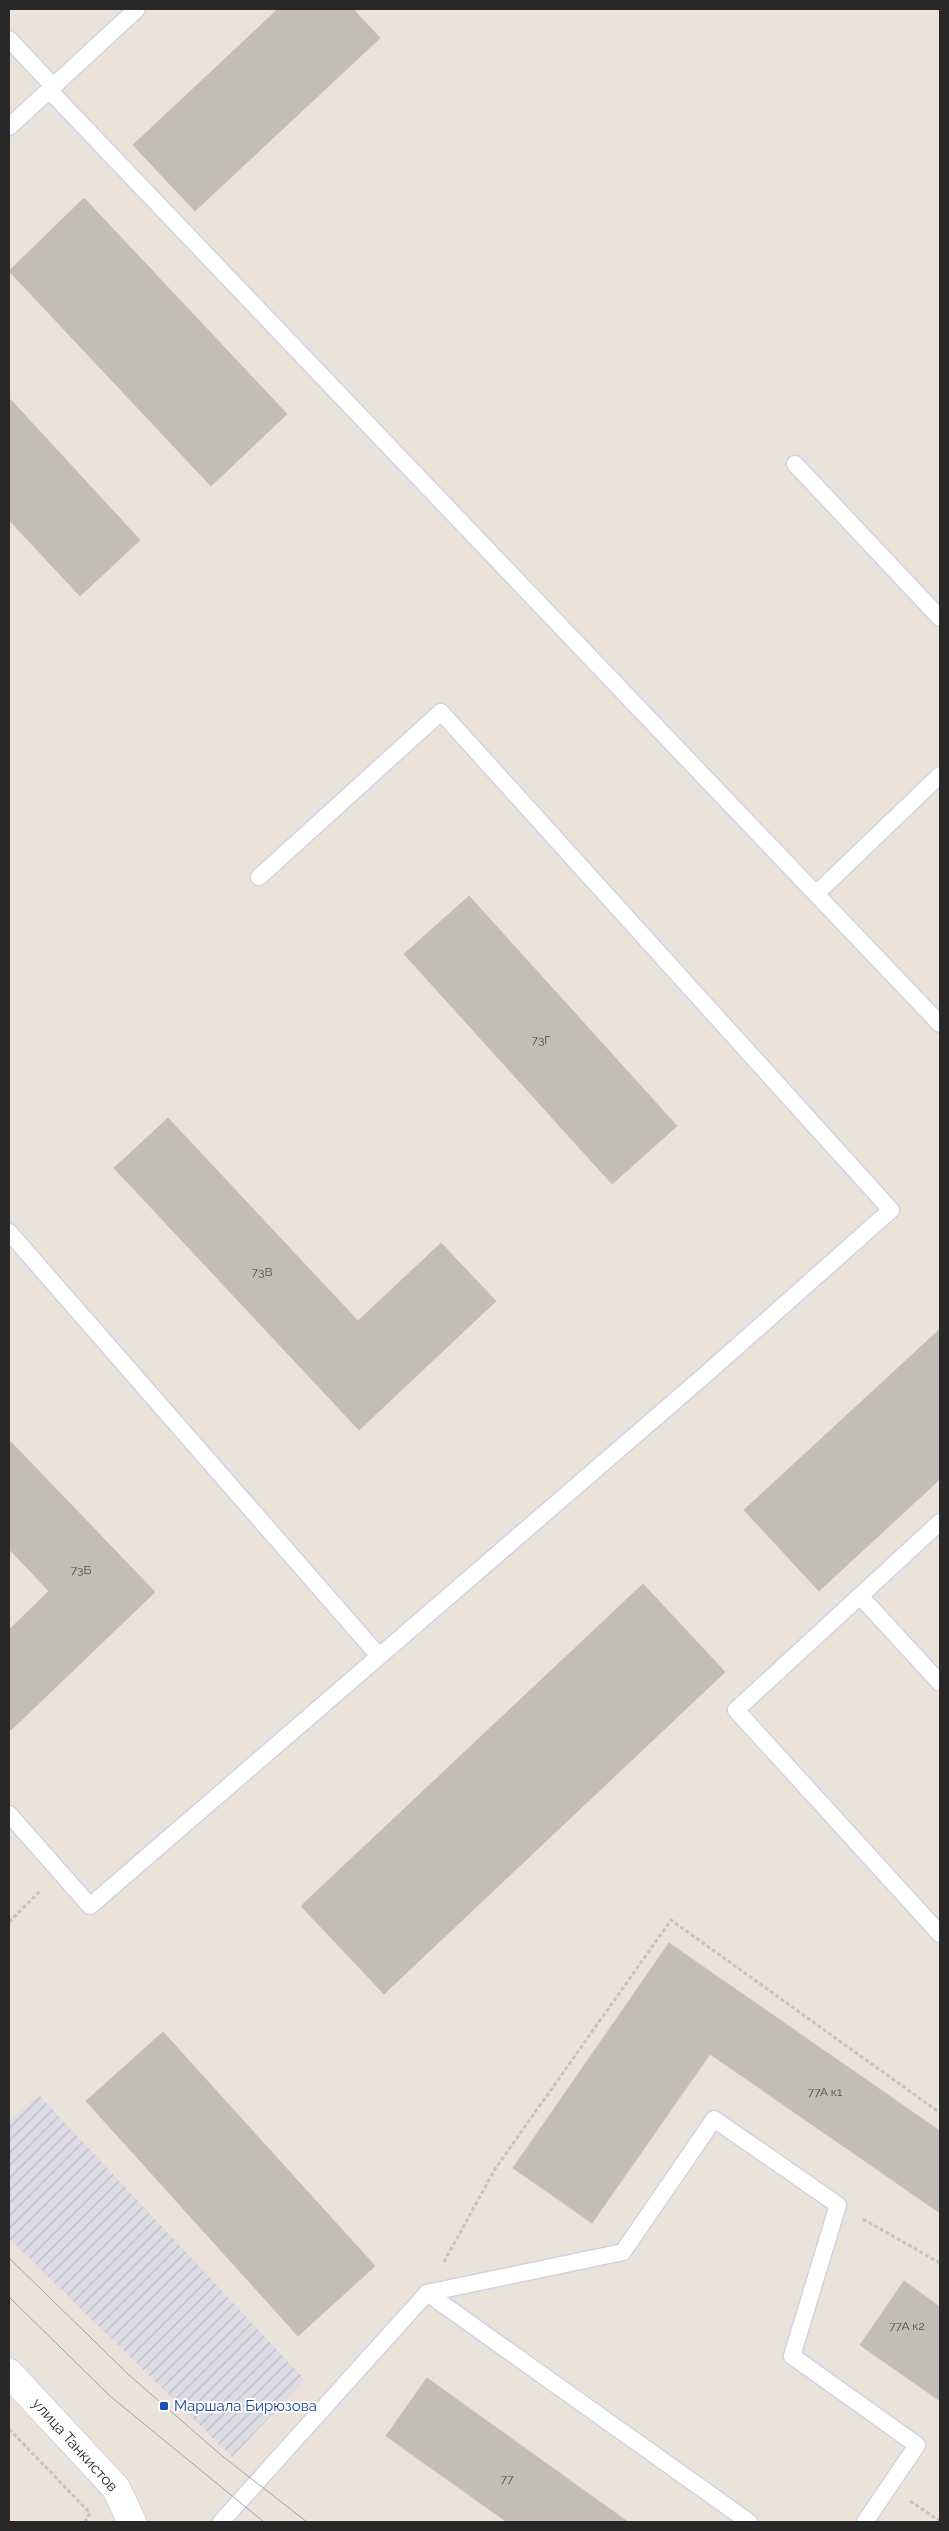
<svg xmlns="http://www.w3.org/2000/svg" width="949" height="2531" font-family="Raleway,sans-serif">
  <defs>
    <pattern id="industrial-furrows" width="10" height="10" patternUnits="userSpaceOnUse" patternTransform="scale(1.25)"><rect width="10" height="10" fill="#dddbe3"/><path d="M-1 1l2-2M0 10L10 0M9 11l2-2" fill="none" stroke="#bebcc3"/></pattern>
  </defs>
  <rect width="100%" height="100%" fill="#ebe3da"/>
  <path fill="url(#industrial-furrows)" d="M39,2095L305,2380L232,2457L9,2238V2121Z"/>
  <g fill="#c3bdb7" stroke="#c6bfb4">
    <path d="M278,9H353L380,38L195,211L133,145Z"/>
    <path d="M84,198L287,414L211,486L9,271Z"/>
    <path d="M9,398L140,540L80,596L9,520Z"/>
    <path d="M469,896L677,1126L612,1184L404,954Z"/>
    <path d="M168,1118L358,1321L441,1243L496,1301L359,1430L114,1168Z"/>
    <path d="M940,1329V1479L819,1591L744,1510Z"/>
    <path d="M9,1440L155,1592L11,1730L9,1727V1630L49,1591L9,1549Z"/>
    <path d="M643,1584L725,1672L384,1994L301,1906Z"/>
    <path d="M669,1943L940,2131V2213L710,2054L592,2223L513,2168Z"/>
    <path d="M163,2032L375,2266L298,2336L86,2101Z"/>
    <path d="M904,2281L940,2307V2401L860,2345Z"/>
    <path d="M427,2378L628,2522H507L386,2436Z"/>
  </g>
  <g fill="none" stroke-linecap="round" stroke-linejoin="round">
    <g stroke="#cfd3e2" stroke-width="19">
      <g id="lane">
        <path d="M9,39L53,86"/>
        <path d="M49,90L940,1024"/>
        <path d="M9,127L137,9"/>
        <path d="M795,464L940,618"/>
        <path d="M816,894L940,775"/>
        <path d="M9,1232L379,1656"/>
        <path d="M940,1522L736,1710L940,1934"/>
        <path d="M861,1597L940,1683"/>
        <path d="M9,1814L90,1906L705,1375L891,1210L441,712L259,877"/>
        <path d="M427,2293L749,2522"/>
        <path d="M221,2522L427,2293L623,2252L714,2119L838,2205L792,2356L917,2445L865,2522"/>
      </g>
    </g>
    <g stroke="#cfd3e2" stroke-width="30">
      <path id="secondary" d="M9,2373L116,2488L132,2522"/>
    </g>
    <g stroke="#c3c3c3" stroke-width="3" stroke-dasharray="4 2.5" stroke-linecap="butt">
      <path d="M9,1922L40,1891"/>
      <path d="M863,2219L940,2263"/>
      <path d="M444,2262L495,2169L671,1920L940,2113"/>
      <path d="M9,2429L90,2513L85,2522"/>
      <path d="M910,2501L940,2521"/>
    </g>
    <use href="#lane" stroke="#fff" stroke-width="16"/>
    <use href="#secondary" stroke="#fff" stroke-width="28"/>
    <g stroke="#9da1b3" stroke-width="1">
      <path d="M9,2258L129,2375L221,2455L307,2522"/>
      <path d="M9,2297L110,2396L264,2522"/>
    </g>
  </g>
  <rect fill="#1a4fb4" stroke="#fff" stroke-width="2" x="159" y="2401" width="10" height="10" rx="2.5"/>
  <g text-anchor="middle" stroke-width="4" stroke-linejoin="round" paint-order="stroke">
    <g font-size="12" fill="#4f4d4c">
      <text x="541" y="1044">73Г</text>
      <text x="262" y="1276">73В</text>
      <text x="81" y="1574">73Б</text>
      <text x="825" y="2096">77А к1</text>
      <text x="907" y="2330">77А к2</text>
      <text x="507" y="2483">77</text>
    </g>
    <g font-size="15" fill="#164399" stroke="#fff" text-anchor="start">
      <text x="174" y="2411">Маршала Бирюзова</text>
    </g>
    <g font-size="15" fill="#282828" stroke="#fff">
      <text transform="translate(75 2445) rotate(48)" y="5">улица Танкистов</text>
    </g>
  </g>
  <rect width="949" height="2531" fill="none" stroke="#282828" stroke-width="20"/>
</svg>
